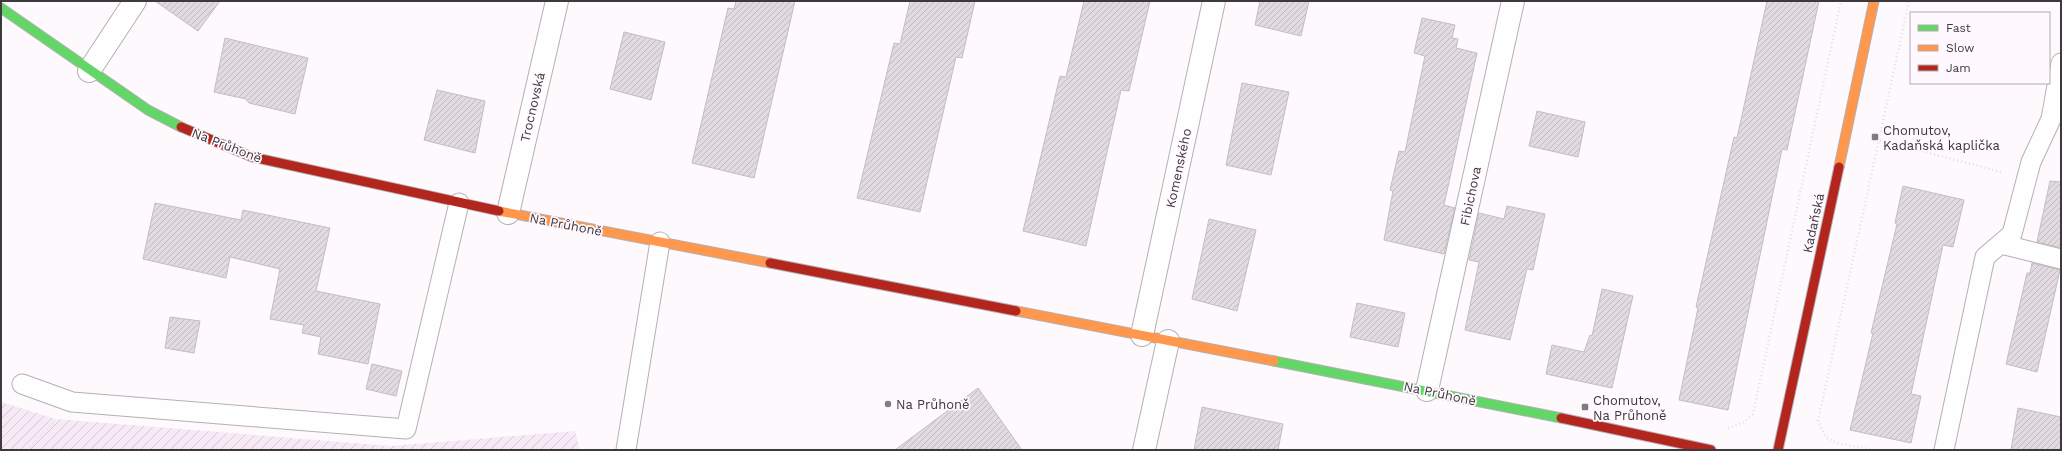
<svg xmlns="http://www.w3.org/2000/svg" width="2062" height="451" font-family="'Work Sans',sans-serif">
  <defs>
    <pattern id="garden-furrows" width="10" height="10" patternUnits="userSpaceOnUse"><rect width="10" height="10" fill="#f7eaf6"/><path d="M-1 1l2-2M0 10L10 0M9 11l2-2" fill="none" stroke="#d5c9d4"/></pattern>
    <pattern id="building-hatch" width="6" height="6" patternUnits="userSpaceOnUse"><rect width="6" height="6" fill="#e1dae0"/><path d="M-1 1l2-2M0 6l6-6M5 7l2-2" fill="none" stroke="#c2bcc1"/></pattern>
  </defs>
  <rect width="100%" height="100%" fill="#fef9fd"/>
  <path fill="url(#garden-furrows)" d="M1,402L56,419L391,446L575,431L580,450H1Z"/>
  <g fill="url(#building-hatch)" stroke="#c2bec2">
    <path d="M155,1H220L198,31Z"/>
    <path d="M736,1H795L754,178L692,163L728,8L734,9Z"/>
    <path d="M910,1H975L962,58L956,57L920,212L857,198L894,43L900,44Z"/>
    <path d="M1084,1H1150L1129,91L1121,90L1086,246L1023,231L1060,76L1066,77Z"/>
    <path d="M1260,1H1309L1301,36L1255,25Z"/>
    <path d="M1767,1H1819L1787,150L1782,149L1728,410L1679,400L1698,308L1696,307L1734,137L1737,138Z"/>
    <path d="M1422,18L1455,25L1452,38L1458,39L1456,48L1477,53L1444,205L1455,208L1444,254L1384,240L1393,191L1390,190L1399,151L1405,152L1425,56L1414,53Z"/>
    <path d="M624,32L665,42L651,100L610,89Z"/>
    <path d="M225,38L308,58L295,114L249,103L246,99L214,92Z"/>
    <path d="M1242,83L1289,92L1271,175L1226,165Z"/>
    <path d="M437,90L485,101L475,153L424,140Z"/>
    <path d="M1537,111L1585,122L1578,157L1529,146Z"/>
    <path d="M2050,181L2061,182V248L2037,242Z"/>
    <path d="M1903,186L1964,200L1953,247L1943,245L1911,394L1921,396L1911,443L1850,430L1873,333H1871L1897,224L1895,223Z"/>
    <path d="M155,203L241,220L243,210L330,228L316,291L380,304L368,364L318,354L321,337L302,333L304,325L270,319L280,269L230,257L226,278L143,259Z"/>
    <path d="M1507,206L1545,214L1533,270L1527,269L1510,340L1465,330L1479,262L1469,260L1479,213L1504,219Z"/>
    <path d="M1209,219L1256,230L1237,311L1192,299Z"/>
    <path d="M2032,263L2060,270L2037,372L2006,364L2027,273H2030Z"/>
    <path d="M1602,289L1633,296L1612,388L1546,374L1552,345L1584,352L1590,335L1592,336Z"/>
    <path d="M1357,303L1405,313L1398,347L1350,337Z"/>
    <path d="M170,317L200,321L194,353L165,348Z"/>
    <path d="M372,364L402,371L396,396L366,389Z"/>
    <path d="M978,388L1022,450H895Z"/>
    <path d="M1202,407L1283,424L1278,450H1194Z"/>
    <path d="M2018,408L2061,417V450H2011Z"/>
  </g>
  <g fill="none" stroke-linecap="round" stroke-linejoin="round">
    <g stroke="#b4b0b3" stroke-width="21">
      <g id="lane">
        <path d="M2001,244L2061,259"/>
        <path d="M22,384L72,402L406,429L459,203"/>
        <path d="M626,450L660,242"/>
        <path d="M1944,450L1985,257L2012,234L2031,162L2051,119L2061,63"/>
      </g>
    </g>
    <g stroke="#b4b0b3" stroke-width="24">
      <g id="street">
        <path d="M89,71L135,1"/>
        <path d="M508,213L557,1"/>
        <path d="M1142,335L1214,1"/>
        <path d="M1427,390L1513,1"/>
        <path d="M1144,450L1168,341"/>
      </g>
    </g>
    <g stroke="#b4b0b3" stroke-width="11">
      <g id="fast">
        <path d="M1,8L148,110L181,127"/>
        <path d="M1274,361L1561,418"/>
      </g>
    </g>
    <g stroke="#b4b0b3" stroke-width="11">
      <g id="slow">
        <path d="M1839,167L1874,1"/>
        <path d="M499,211L770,263"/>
        <path d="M1016,311L1274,361"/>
      </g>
    </g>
    <g stroke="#b4b0b3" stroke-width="11">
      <g id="jam">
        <path d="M181,127L252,157L499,211"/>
        <path d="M770,263L1016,311"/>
        <path d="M1561,418L1711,450"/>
        <path d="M1778,450L1839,167"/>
      </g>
    </g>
    <g stroke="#e0dfe0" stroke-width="2.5" stroke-dasharray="1 3" stroke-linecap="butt">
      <path d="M1880,140L2001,172"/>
      <path d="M1728,428L1743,423L1753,414L1841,1"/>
      <path d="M27,450L53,423"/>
      <path d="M1874,450L1837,443L1826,437L1818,421L1909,1"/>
    </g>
    <use href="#lane" stroke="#fffeff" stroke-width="19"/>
    <use href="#street" stroke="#fffeff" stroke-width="22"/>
    <use href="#fast" stroke="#63d668" stroke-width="9"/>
    <use href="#slow" stroke="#ff974d" stroke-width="9"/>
    <use href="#jam" stroke="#b3261e" stroke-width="9"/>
  </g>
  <g fill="#817c80" stroke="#fff8fe" stroke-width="1.5">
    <rect x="1871" y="133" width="8" height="8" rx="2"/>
    <circle cx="888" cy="404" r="4"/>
    <rect x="1581" y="403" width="8" height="8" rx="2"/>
  </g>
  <g text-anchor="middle" stroke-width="3.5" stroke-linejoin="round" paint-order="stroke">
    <g font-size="13" fill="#3d393d" stroke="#fff8fe">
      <text transform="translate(532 107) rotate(-77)" y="5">Trocnovská</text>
      <text transform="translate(227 145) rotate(21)" y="5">Na Průhoně</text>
      <text transform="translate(1178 168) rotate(-78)" y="5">Komenského</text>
      <text transform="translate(1470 196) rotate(-78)" y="5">Fibichova</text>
      <text transform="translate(1813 223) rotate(-78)" y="5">Kadaňská</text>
      <text transform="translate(566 224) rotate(11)" y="5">Na Průhoně</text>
      <text transform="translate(1440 393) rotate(12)" y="5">Na Průhoně</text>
    </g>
    <g font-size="13" fill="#3d393d" stroke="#fff8fe" text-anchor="start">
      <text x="1883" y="135">Chomutov,<tspan x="1883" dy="15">Kadaňská kaplička</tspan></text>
      <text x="1593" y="405">Chomutov,<tspan x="1593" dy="15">Na Průhoně</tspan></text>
      <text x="896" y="409">Na Průhoně</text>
    </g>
  </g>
  <rect width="2062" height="451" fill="none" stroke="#3d393d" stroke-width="4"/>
  <rect x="1910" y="12" width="140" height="72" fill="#fff8fe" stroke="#b1acb1"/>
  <rect x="1918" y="25" width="20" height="6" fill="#63d668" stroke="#b1acb1"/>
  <text x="1946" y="32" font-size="12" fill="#3d393d">Fast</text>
  <rect x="1918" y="45" width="20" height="6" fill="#ff974d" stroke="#b1acb1"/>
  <text x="1946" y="52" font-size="12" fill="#3d393d">Slow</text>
  <rect x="1918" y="65" width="20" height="6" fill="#b3261e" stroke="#b1acb1"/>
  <text x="1946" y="72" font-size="12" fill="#3d393d">Jam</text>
</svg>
